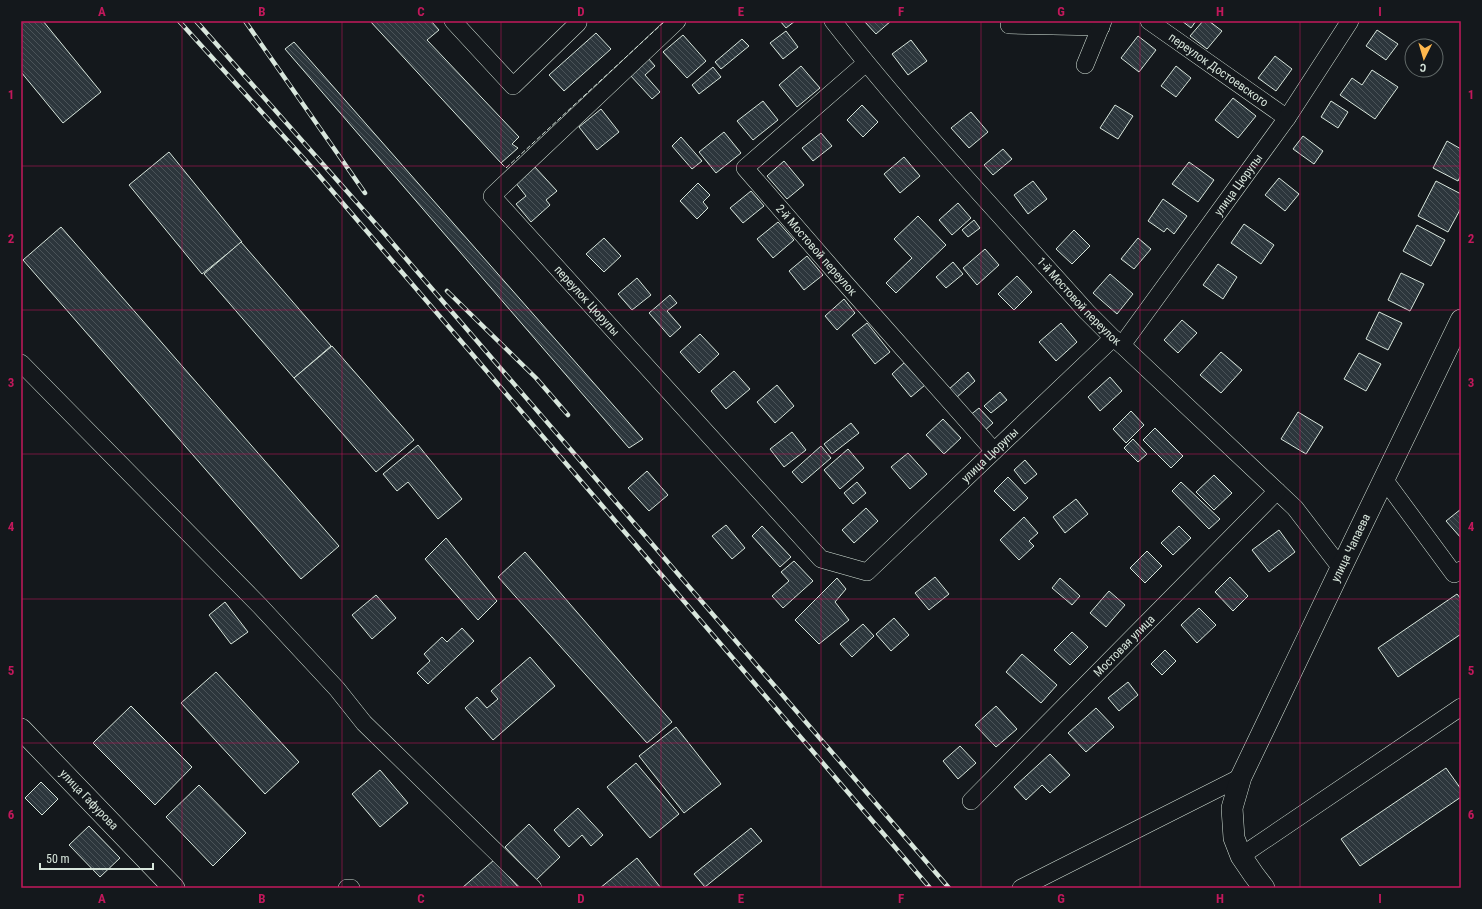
<svg xmlns="http://www.w3.org/2000/svg" width="1482" height="909" font-family="'Roboto Condensed',sans-serif">
  <defs>
    <pattern id="building-back-hatch" width="6" height="6" patternUnits="userSpaceOnUse"><rect width="6" height="6" fill="#2c363c"/><path d="M-1 5l2 2M0 0l6 6M5-1l2 2" fill="none" stroke="#4a5358"/></pattern>
  </defs>
  <rect width="100%" height="100%" fill="#14181c"/>
  <g fill="url(#building-back-hatch)" stroke="#d8e6dc">
    <path d="M21,21H43L101,92L63,123L21,72Z"/>
    <path d="M370,21H431L439,30L427,40L519,137L512,144L518,148L501,163Z"/>
    <path d="M780,21H795L786,28Z"/>
    <path d="M864,21H891L876,34Z"/>
    <path d="M1182,21H1196L1191,28Z"/>
    <path d="M1203,21H1209L1222,31L1207,49L1190,36Z"/>
    <path d="M1377,30L1398,44L1386,60L1366,46Z"/>
    <path d="M786,31L798,47L783,59L770,43Z"/>
    <path d="M596,33L611,49L564,91L549,75Z"/>
    <path d="M683,35L706,61L687,78L663,52Z"/>
    <path d="M1138,36L1156,50L1139,72L1121,58Z"/>
    <path d="M742,39L749,46L721,69L715,62Z"/>
    <path d="M911,40L927,61L908,75L892,54Z"/>
    <path d="M294,42L643,439L629,448L285,49Z"/>
    <path d="M1275,56L1292,69L1276,91L1258,78Z"/>
    <path d="M648,58L655,66L645,75L660,92L652,99L630,75Z"/>
    <path d="M801,66L820,88L797,107L779,85Z"/>
    <path d="M1176,66L1191,78L1176,97L1161,86Z"/>
    <path d="M713,67L721,77L699,94L692,85Z"/>
    <path d="M1372,70L1398,87L1375,119L1340,95L1352,78L1362,85Z"/>
    <path d="M1233,98L1256,116L1238,138L1215,120Z"/>
    <path d="M763,101L778,120L753,140L737,121Z"/>
    <path d="M1331,101L1348,112L1338,128L1321,117Z"/>
    <path d="M862,105L878,122L863,137L847,120Z"/>
    <path d="M1115,105L1133,116L1118,139L1100,128Z"/>
    <path d="M601,109L619,132L597,150L579,127Z"/>
    <path d="M971,112L988,132L969,148L951,128Z"/>
    <path d="M724,132L741,153L716,173L699,152Z"/>
    <path d="M821,133L832,146L813,161L802,148Z"/>
    <path d="M1303,136L1323,151L1314,164L1293,149Z"/>
    <path d="M681,137L702,161L692,169L672,146Z"/>
    <path d="M1447,141L1461,149V175L1458,181L1433,168Z"/>
    <path d="M1003,149L1012,159L993,175L984,165Z"/>
    <path d="M169,152L242,242L202,274L129,185Z"/>
    <path d="M904,157L920,176L900,193L884,174Z"/>
    <path d="M784,161L804,185L787,199L767,176Z"/>
    <path d="M1189,162L1214,180L1198,202L1172,184Z"/>
    <path d="M534,166L557,191L546,200L550,205L531,222L516,204L526,196L515,182Z"/>
    <path d="M1279,178L1299,194L1285,211L1265,195Z"/>
    <path d="M1033,181L1047,199L1028,214L1014,195Z"/>
    <path d="M1436,181L1461,194V208L1448,232L1418,216Z"/>
    <path d="M698,183L710,195L703,202L708,208L697,219L680,201Z"/>
    <path d="M751,191L764,206L743,223L730,208Z"/>
    <path d="M1163,199L1187,216L1174,234L1167,228L1164,232L1148,221Z"/>
    <path d="M958,203L971,218L952,235L939,220Z"/>
    <path d="M918,216L946,245L896,293L886,283L912,258L894,239Z"/>
    <path d="M974,220L980,228L968,237L962,230Z"/>
    <path d="M778,222L794,240L773,258L757,239Z"/>
    <path d="M1244,224L1274,245L1261,264L1231,243Z"/>
    <path d="M1417,225L1445,240L1431,266L1403,251Z"/>
    <path d="M61,227L339,546L301,579L23,260Z"/>
    <path d="M1074,230L1090,246L1072,264L1056,249Z"/>
    <path d="M604,238L621,256L604,272L586,254Z"/>
    <path d="M1138,238L1151,249L1134,269L1121,259Z"/>
    <path d="M241,242L331,346L294,378L204,274Z"/>
    <path d="M985,249L999,265L977,285L963,268Z"/>
    <path d="M807,256L823,275L804,290L789,271Z"/>
    <path d="M953,262L963,274L946,288L936,277Z"/>
    <path d="M1218,264L1237,277L1223,299L1203,285Z"/>
    <path d="M1401,273L1424,284L1410,311L1388,300Z"/>
    <path d="M1110,274L1133,294L1117,314L1093,293Z"/>
    <path d="M1017,276L1032,292L1014,310L998,294Z"/>
    <path d="M637,278L651,295L632,310L618,294Z"/>
    <path d="M670,295L677,303L667,311L681,327L670,337L649,313Z"/>
    <path d="M844,299L855,313L837,330L825,316Z"/>
    <path d="M1379,312L1402,323L1388,350L1366,339Z"/>
    <path d="M1182,320L1197,333L1178,353L1164,340Z"/>
    <path d="M867,323L890,352L875,364L852,335Z"/>
    <path d="M1061,323L1077,342L1056,361L1039,342Z"/>
    <path d="M700,334L719,354L699,373L680,352Z"/>
    <path d="M332,346L414,440L376,472L294,378Z"/>
    <path d="M1221,352L1242,370L1221,393L1200,375Z"/>
    <path d="M1359,353L1381,364L1366,391L1344,379Z"/>
    <path d="M905,362L925,385L911,397L892,374Z"/>
    <path d="M734,371L750,389L726,409L711,391Z"/>
    <path d="M968,372L975,381L956,398L948,390Z"/>
    <path d="M1110,377L1122,391L1100,411L1088,397Z"/>
    <path d="M777,385L794,406L775,423L757,402Z"/>
    <path d="M1000,392L1007,400L991,413L984,406Z"/>
    <path d="M979,408L993,423L983,432L969,416Z"/>
    <path d="M1131,411L1144,425L1126,443L1113,429Z"/>
    <path d="M1298,412L1323,427L1306,454L1281,439Z"/>
    <path d="M943,419L961,438L944,454L926,435Z"/>
    <path d="M851,423L859,433L832,454L824,444Z"/>
    <path d="M1155,428L1183,456L1171,468L1143,440Z"/>
    <path d="M792,432L806,450L784,467L770,449Z"/>
    <path d="M1133,439L1147,454L1138,462L1124,448Z"/>
    <path d="M418,445L462,499L438,519L408,482L397,491L383,474Z"/>
    <path d="M821,446L831,458L802,483L792,472Z"/>
    <path d="M848,449L864,468L840,489L824,470Z"/>
    <path d="M908,453L927,474L910,489L891,467Z"/>
    <path d="M1025,460L1037,474L1025,484L1014,470Z"/>
    <path d="M647,471L668,495L649,511L628,488Z"/>
    <path d="M1214,475L1232,493L1214,510L1196,492Z"/>
    <path d="M1008,477L1028,498L1014,511L994,491Z"/>
    <path d="M857,482L866,493L853,504L844,493Z"/>
    <path d="M1181,482L1220,519L1209,529L1172,491Z"/>
    <path d="M1076,499L1088,514L1065,533L1053,517Z"/>
    <path d="M866,508L878,521L854,543L842,530Z"/>
    <path d="M1461,509V538L1446,521Z"/>
    <path d="M1024,517L1038,533L1029,541L1034,546L1019,560L1000,540Z"/>
    <path d="M726,525L745,548L732,559L712,536Z"/>
    <path d="M762,526L791,557L780,567L752,536Z"/>
    <path d="M1179,526L1191,538L1173,555L1161,543Z"/>
    <path d="M1279,530L1295,552L1269,572L1252,550Z"/>
    <path d="M446,538L497,601L478,620L425,559Z"/>
    <path d="M1147,551L1162,566L1145,583L1130,568Z"/>
    <path d="M525,552L672,722L647,743L498,577Z"/>
    <path d="M794,561L813,581L783,608L772,596L789,581L781,572Z"/>
    <path d="M935,577L949,594L929,610L915,593Z"/>
    <path d="M1230,577L1248,596L1233,611L1215,592Z"/>
    <path d="M837,578L846,589L835,602L849,620L819,644L795,620Z"/>
    <path d="M1060,578L1080,596L1072,605L1052,588Z"/>
    <path d="M1109,591L1125,605L1106,627L1090,613Z"/>
    <path d="M1457,594L1461,599V634L1398,677L1378,648Z"/>
    <path d="M376,595L396,618L372,639L352,615Z"/>
    <path d="M225,602L248,632L231,644L209,615Z"/>
    <path d="M1199,608L1216,625L1197,643L1181,625Z"/>
    <path d="M894,618L909,635L891,651L876,634Z"/>
    <path d="M863,624L874,636L852,657L840,644Z"/>
    <path d="M462,628L474,641L428,684L417,673L430,661L424,654L442,637L447,642Z"/>
    <path d="M1072,632L1088,647L1070,665L1054,650Z"/>
    <path d="M1165,650L1176,661L1162,675L1151,664Z"/>
    <path d="M1022,654L1057,685L1041,703L1006,672Z"/>
    <path d="M530,657L555,686L493,740L465,708L477,697L487,708L498,699L491,691Z"/>
    <path d="M216,672L299,762L265,794L181,703Z"/>
    <path d="M1128,682L1138,695L1119,711L1108,698Z"/>
    <path d="M131,706L192,767L155,805L93,743Z"/>
    <path d="M996,706L1017,729L996,747L975,725Z"/>
    <path d="M1096,708L1114,727L1086,752L1068,733Z"/>
    <path d="M676,727L721,784L684,813L639,756Z"/>
    <path d="M960,746L976,763L958,779L943,761Z"/>
    <path d="M1050,754L1070,775L1050,793L1042,785L1026,800L1014,787Z"/>
    <path d="M636,763L679,814L650,838L607,787Z"/>
    <path d="M1446,768L1461,789V797L1360,866L1341,839Z"/>
    <path d="M380,770L408,803L380,827L352,794Z"/>
    <path d="M41,782L58,799L42,815L25,798Z"/>
    <path d="M199,785L246,833L213,866L166,817Z"/>
    <path d="M578,808L603,835L591,846L582,835L569,847L554,830Z"/>
    <path d="M529,824L560,857L536,880L505,847Z"/>
    <path d="M89,826L120,858L100,877L69,845Z"/>
    <path d="M751,828L762,841L705,887L694,874Z"/>
    <path d="M637,858L661,888H600Z"/>
    <path d="M494,860L519,888H462Z"/>
  </g>
  <g fill="none" stroke-linecap="round" stroke-linejoin="round">
    <g stroke="#d8e6dc" stroke-width="18">
      <g id="minor">
        <path d="M453,21L513,86L578,23L577,21"/>
        <path id="s1" d="M677,21L492,196L821,559L867,572L1113,338"/>
        <path id="s2" d="M833,21C912,122 1001,216 1087,312L1113,338L1122,345L1295,508L1341,568"/>
        <path id="s3" d="M1149,21L1287,118"/>
        <path d="M1009,25L1101,27"/>
        <path id="s4" d="M866,63L745,168L837,274L994,451"/>
        <path d="M1085,65L1103,21"/>
        <path id="s5" d="M1122,345L1287,118L1350,21"/>
        <path d="M21,363L260,606L337,689L364,723L533,888"/>
        <path d="M1384,479L1454,574L1461,570"/>
        <path id="s6" d="M971,801L1277,491"/>
        <path d="M1241,856L1461,707"/>
        <path d="M347,888H351"/>
        <path d="M1021,888L1241,777"/>
      </g>
    </g>
    <g stroke="#d8e6dc" stroke-width="22">
      <g id="major">
        <path id="s7" d="M21,729L174,888"/>
        <path id="s8" d="M1264,888L1254,875L1241,856L1234,838L1232,808L1241,777L1341,568L1461,320"/>
      </g>
    </g>
    <use href="#minor" stroke="#14181c" stroke-width="17"/>
    <use href="#major" stroke="#14181c" stroke-width="21"/>
    <g stroke="#d8e6dc" stroke-width="4.5">
      <g id="rail">
        <path d="M179,21L316,172L930,888"/>
        <path d="M196,21L383,232L949,888"/>
        <path d="M245,21L365,193"/>
        <path d="M447,291L536,378L568,415"/>
      </g>
    </g>
    <use href="#rail" stroke="#14181c" stroke-width="3" stroke-dasharray="9" stroke-linecap="butt"/>
    <path stroke="#d8e6dc" stroke-width="1" stroke-dasharray="5 2" stroke-linecap="butt" d="M501,163L506,168L665,21"/>
  </g>
  <path fill="none" stroke="#c2185b" stroke-width="1" stroke-opacity="0.55" d="M182,21V888M342,21V888M501,21V888M661,21V888M821,21V888M981,21V888M1140,21V888M1300,21V888M21,166H1461M21,310H1461M21,454H1461M21,599H1461M21,743H1461"/>
  <g text-anchor="middle" stroke-width="3" stroke-linejoin="round" paint-order="stroke">
    <g font-size="12" fill="#d8e6dc" stroke="#14181c">
      <text dy="4" stroke="none"><textPath href="#s3" startOffset="85">переулок Достоевского</textPath></text>
      <text dy="4" stroke="none"><textPath href="#s5" startOffset="198">улица Цюрупы</textPath></text>
      <text dy="4" stroke="none"><textPath href="#s4" startOffset="269">2-й Мостовой переулок</textPath></text>
      <text dy="4" stroke="none"><textPath href="#s1" startOffset="396">переулок Цюрупы</textPath></text>
      <text dy="4" stroke="none"><textPath href="#s2" startOffset="373">1-й Мостовой переулок</textPath></text>
      <text dy="4" stroke="none"><textPath href="#s1" startOffset="962">улица Цюрупы</textPath></text>
      <text dy="4" stroke="none"><textPath href="#s8" startOffset="375">улица Чапаева</textPath></text>
      <text dy="4" stroke="none"><textPath href="#s6" startOffset="218">Мостовая улица</textPath></text>
      <text dy="4" stroke="none"><textPath href="#s7" startOffset="98">улица Гафурова</textPath></text>
    </g>
  </g>
  <rect width="1482" height="909" fill="none" stroke="#14181c" stroke-width="44"/>
  <g transform="translate(1424 58) rotate(185)"><circle r="19" fill="#14181c" stroke="#626a69"/>
  <path d="M0-3L7 15L0 10L-7 15Z" fill="#ffb74d"/>
  <text y="-6" font-size="11" font-weight="bold" text-anchor="middle" fill="#d8e6dc">С</text>
  </g>
  <path d="M40 863v6h113v-6" fill="none" stroke="#d8e6dc" stroke-width="2"/>
  <text x="46" y="863" font-size="12" fill="#d8e6dc" stroke="#14181c" stroke-width="3" paint-order="stroke">50 m</text>
  <rect x="22" y="22" width="1438" height="865" fill="none" stroke="#c2185b" stroke-width="1.5"/>
  <g font-size="13" text-anchor="middle" font-weight="bold" fill="#c2185b">
    <text x="102" y="16">A</text>
    <text x="262" y="16">B</text>
    <text x="421" y="16">C</text>
    <text x="581" y="16">D</text>
    <text x="741" y="16">E</text>
    <text x="901" y="16">F</text>
    <text x="1061" y="16">G</text>
    <text x="1220" y="16">H</text>
    <text x="1380" y="16">I</text>
    <text x="11" y="99">1</text>
    <text x="1471" y="99">1</text>
    <text x="11" y="243">2</text>
    <text x="1471" y="243">2</text>
    <text x="11" y="387">3</text>
    <text x="1471" y="387">3</text>
    <text x="11" y="531">4</text>
    <text x="1471" y="531">4</text>
    <text x="11" y="675">5</text>
    <text x="1471" y="675">5</text>
    <text x="11" y="819">6</text>
    <text x="1471" y="819">6</text>
    <text x="102" y="903">A</text>
    <text x="262" y="903">B</text>
    <text x="421" y="903">C</text>
    <text x="581" y="903">D</text>
    <text x="741" y="903">E</text>
    <text x="901" y="903">F</text>
    <text x="1061" y="903">G</text>
    <text x="1220" y="903">H</text>
    <text x="1380" y="903">I</text>
  </g>
</svg>
